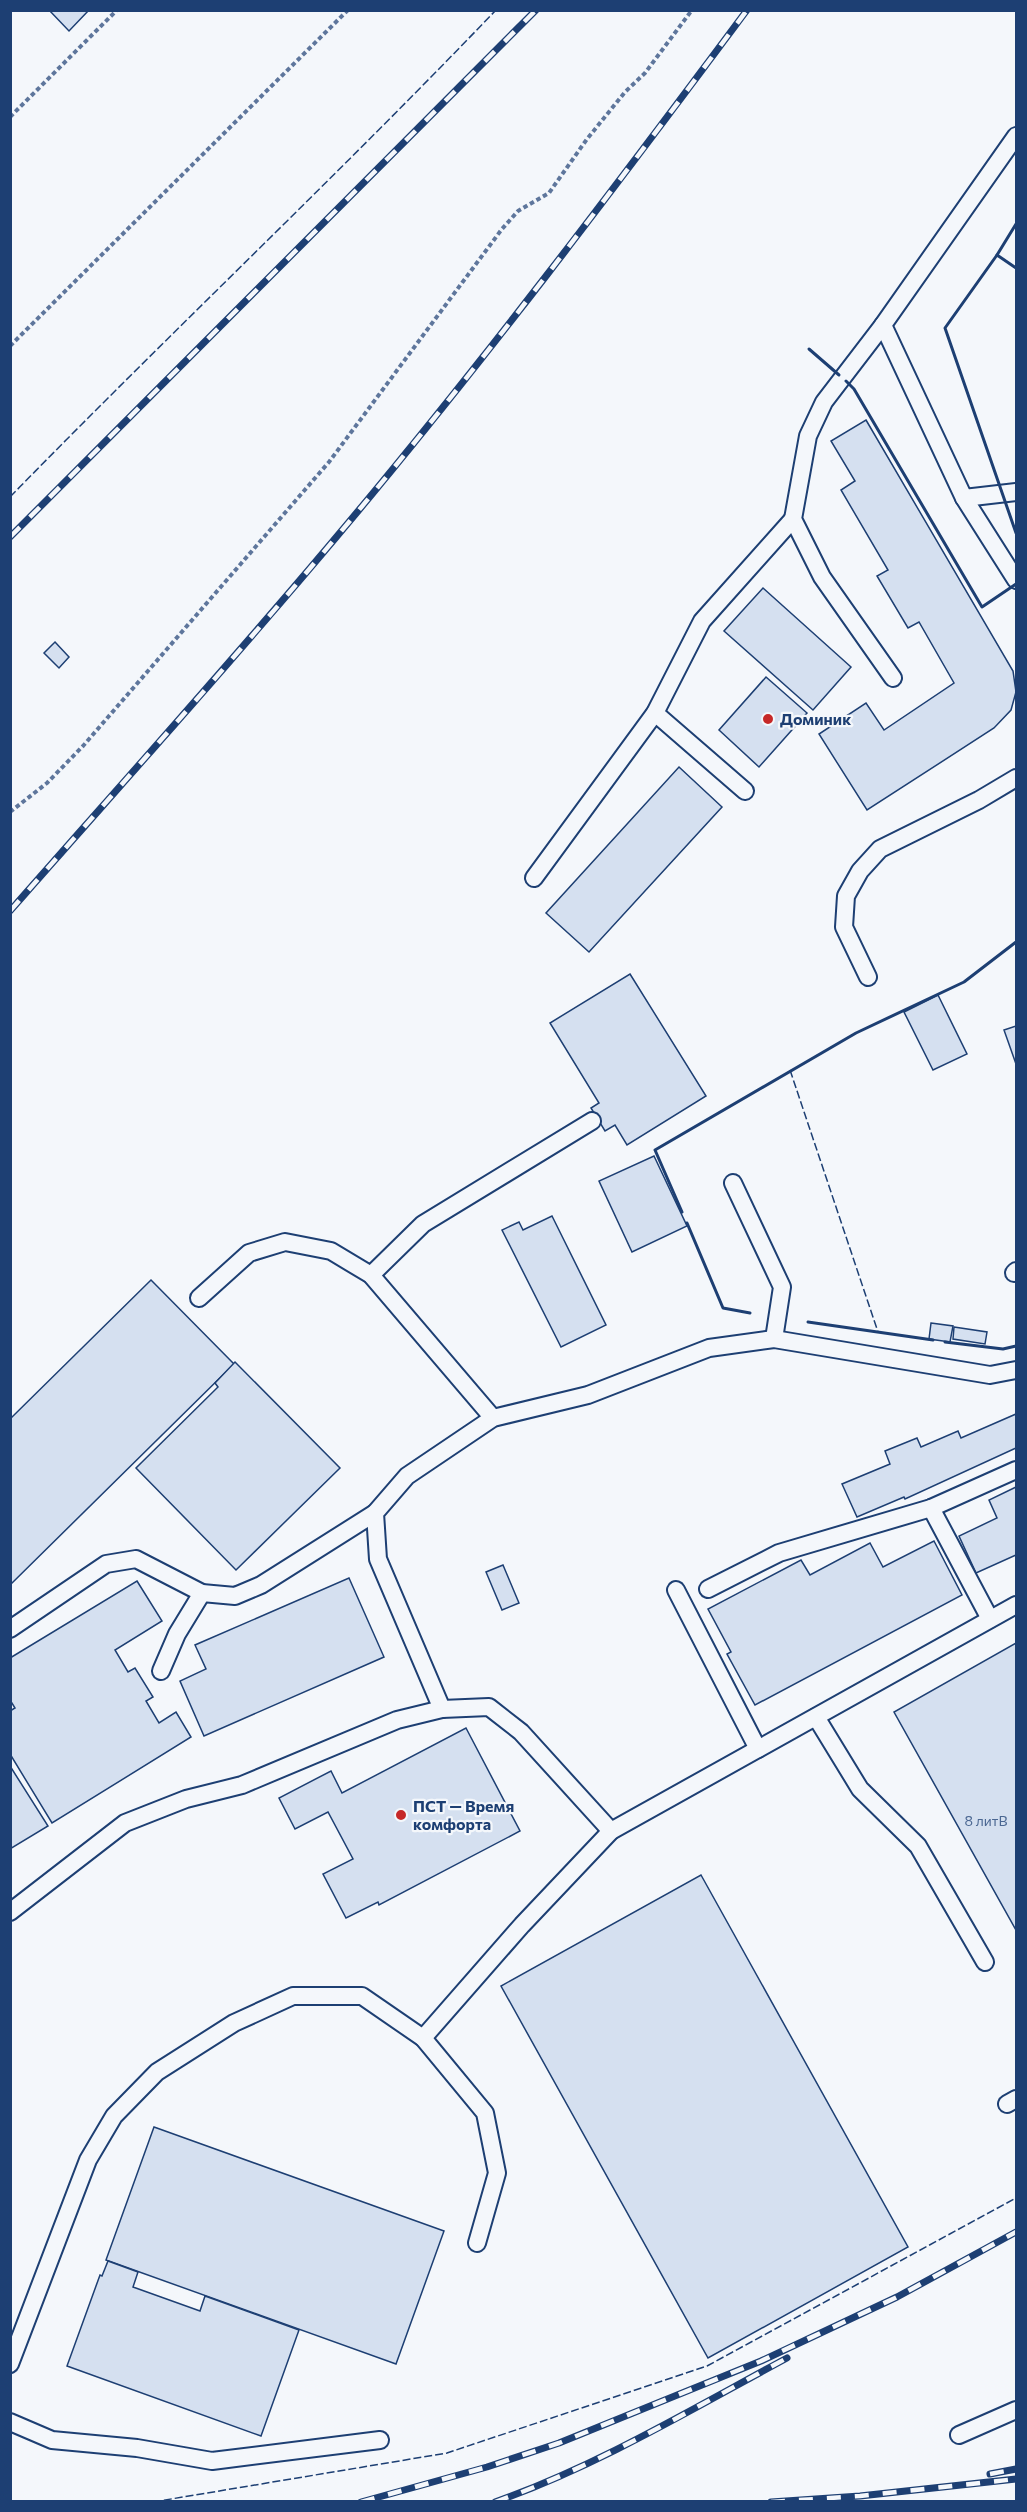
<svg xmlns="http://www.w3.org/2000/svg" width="1027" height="2512" font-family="Commissioner,sans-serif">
  <rect width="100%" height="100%" fill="#f4f7fb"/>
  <g fill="#d5e0f0" stroke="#1d3f73" stroke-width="1.5">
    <path d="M49,10H89L69,31Z"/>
    <path d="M866,420L1013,671L1016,692L1011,710L994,728L867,810L819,734L866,703L884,730L954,683L919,622L908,628L877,576L888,570L841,490L855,481L831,441Z"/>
    <path d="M763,588L851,667L813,710L724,631Z"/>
    <path d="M55,642L69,657L59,668L44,653Z"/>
    <path d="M766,677L807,713L759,767L719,730Z"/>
    <path d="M679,767L722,807L589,952L546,913Z"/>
    <path d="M630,974L706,1096L627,1145L615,1125L605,1131L591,1108L599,1103L550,1023Z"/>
    <path d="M938,995L967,1054L933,1070L904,1012Z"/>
    <path d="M1016,1026V1064L1004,1030Z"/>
    <path d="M654,1156L687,1226L632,1252L599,1181Z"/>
    <path d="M552,1216L606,1325L561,1347L502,1230L519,1222L523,1230Z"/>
    <path d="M151,1280L234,1364L10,1585V1419Z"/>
    <path d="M931,1323L953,1326L950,1342L929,1339Z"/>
    <path d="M954,1327L987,1332L985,1344L953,1339Z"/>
    <path d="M235,1362L340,1468L236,1570L136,1468L218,1387L215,1383Z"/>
    <path d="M1016,1414V1448L905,1499L904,1497L857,1517L842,1484L890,1464L885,1451L917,1438L921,1447L958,1431L961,1438Z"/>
    <path d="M1016,1487V1555L976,1573L959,1536L997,1518L989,1500Z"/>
    <path d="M934,1541L962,1595L755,1705L727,1654L731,1652L708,1609L801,1560L810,1575L870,1543L883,1567Z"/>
    <path d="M503,1565L519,1603L502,1610L486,1572Z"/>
    <path d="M349,1578L384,1657L204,1736L180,1681L206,1669L195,1645Z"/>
    <path d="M137,1581L162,1621L115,1650L128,1672L135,1668L153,1697L146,1701L159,1723L176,1712L191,1737L52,1823L10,1754V1711L15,1708L10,1700V1658Z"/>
    <path d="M1016,1643V1930L894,1712Z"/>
    <path d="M466,1728L520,1831L379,1905L378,1902L346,1918L323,1874L353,1859L328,1812L295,1829L279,1798L331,1771L342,1793Z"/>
    <path d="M10,1766L48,1826L10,1849Z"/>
    <path d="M701,1875L908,2247L708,2358L501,1986Z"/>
    <path d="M154,2127L444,2231L396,2364L106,2260Z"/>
    <path d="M108,2261L138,2272L133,2287L200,2311L205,2296L299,2330L261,2436L67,2366L100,2275L102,2276Z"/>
  </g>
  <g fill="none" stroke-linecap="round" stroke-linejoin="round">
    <g stroke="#1d3f73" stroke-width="20">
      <g id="service">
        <path d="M1016,136L883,325L964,498L1016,580"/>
        <path d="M883,325L824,402L808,436L793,519L822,577L893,678"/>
        <path d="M964,498L1016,492"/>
        <path d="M655,713L745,791"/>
        <path d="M534,878L655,713L702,621L793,519"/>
        <path d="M868,977L844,927L846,896L860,871L880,849L979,800L1016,778"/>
        <path d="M733,1183L782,1287L774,1339"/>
        <path d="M1014,1273L1016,1271"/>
        <path d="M371,1275L423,1224L592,1121"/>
        <path d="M199,1298L249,1253L285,1242L331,1251L371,1275L493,1418"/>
        <path d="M931,1508L990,1619"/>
        <path d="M708,1589L779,1553L931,1508L1016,1470"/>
        <path d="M676,1590L758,1749"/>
        <path d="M10,1629L106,1564L136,1559L202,1593L235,1596L261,1585L375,1513"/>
        <path d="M161,1671L177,1634L202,1593"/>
        <path d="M442,1709L378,1559L375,1513L407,1476L493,1418L588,1395L709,1348L774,1339L990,1375L1016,1370"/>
        <path d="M816,1717L860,1789L918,1846L985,1962"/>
        <path d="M10,1912L125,1823L186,1799L242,1785L397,1720L442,1709L489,1707L521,1732L611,1831"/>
        <path d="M423,2038L522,1925L611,1831L1016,1605"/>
        <path d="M1007,2104L1016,2099"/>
        <path d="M10,2364L88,2160L114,2116L157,2072L234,2023L293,1996H362L423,2038L485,2113L497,2173L477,2243"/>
        <path d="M10,2422L52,2440L137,2448L212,2461L380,2440"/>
        <path d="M959,2435L1016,2410"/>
      </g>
    </g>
    <g stroke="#5e769c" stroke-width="4" stroke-dasharray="4.5 3" stroke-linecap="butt">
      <path d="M10,117L117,10"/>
      <path d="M10,346L348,10"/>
      <path d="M10,812L47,783L83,746L329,462L502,229L518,211L549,193L587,139L625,92L645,73L692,10"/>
    </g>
    <use href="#service" stroke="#f4f7fb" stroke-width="16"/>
    <g stroke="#1d3f73" stroke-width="7">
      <g id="rail">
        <path d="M10,537L536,10"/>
        <path d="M10,911C118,788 228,666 333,541C478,369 613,190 747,10"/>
        <path d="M990,2474L1016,2469"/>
        <path d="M361,2502L487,2467L559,2443L761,2361L897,2297L1016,2232"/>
        <path d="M495,2502C597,2466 692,2409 787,2358"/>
        <path d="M771,2502L860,2496L1016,2479"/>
      </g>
    </g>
    <use href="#rail" stroke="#f4f7fb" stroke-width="4.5" stroke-dasharray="14" stroke-linecap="butt"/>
    <g stroke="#1d3f73" stroke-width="1.5" stroke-dasharray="8 3" stroke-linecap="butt">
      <path d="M10,497C170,333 337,176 496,10"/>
      <path d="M790,1070L878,1332"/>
      <path d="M153,2502L447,2453L707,2366L1016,2198"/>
    </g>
    <g stroke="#1d3f73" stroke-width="3">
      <path d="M997,255L1016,224"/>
      <path d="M1016,268L997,255L945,328L1016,533"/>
      <path d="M809,349L839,375"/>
      <path d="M846,381L854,389L982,607L1016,584"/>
      <path d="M682,1212L655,1150L856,1033L964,982L1016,942"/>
      <path d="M687,1223L723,1308L750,1313"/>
      <path d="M808,1322L933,1340"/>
      <path d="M945,1342L1003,1349L1016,1346"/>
    </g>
  </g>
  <g fill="#c62828" stroke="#f4f7fb" stroke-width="2">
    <circle cx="768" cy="719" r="6"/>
    <circle cx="401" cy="1815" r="6"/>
  </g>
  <g text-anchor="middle" stroke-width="4.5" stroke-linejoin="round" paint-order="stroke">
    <g font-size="14" fill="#4b6792">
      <text x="986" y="1826">8 литВ</text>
    </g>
    <g font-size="16" font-weight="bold" fill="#1d3f73" stroke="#f4f7fb" text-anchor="start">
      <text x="780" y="725">Доминик</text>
      <text x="413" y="1812">ПСТ — Время<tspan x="413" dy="18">комфорта</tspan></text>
    </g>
  </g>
  <rect width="1027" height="2512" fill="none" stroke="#1d3f73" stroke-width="24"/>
</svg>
